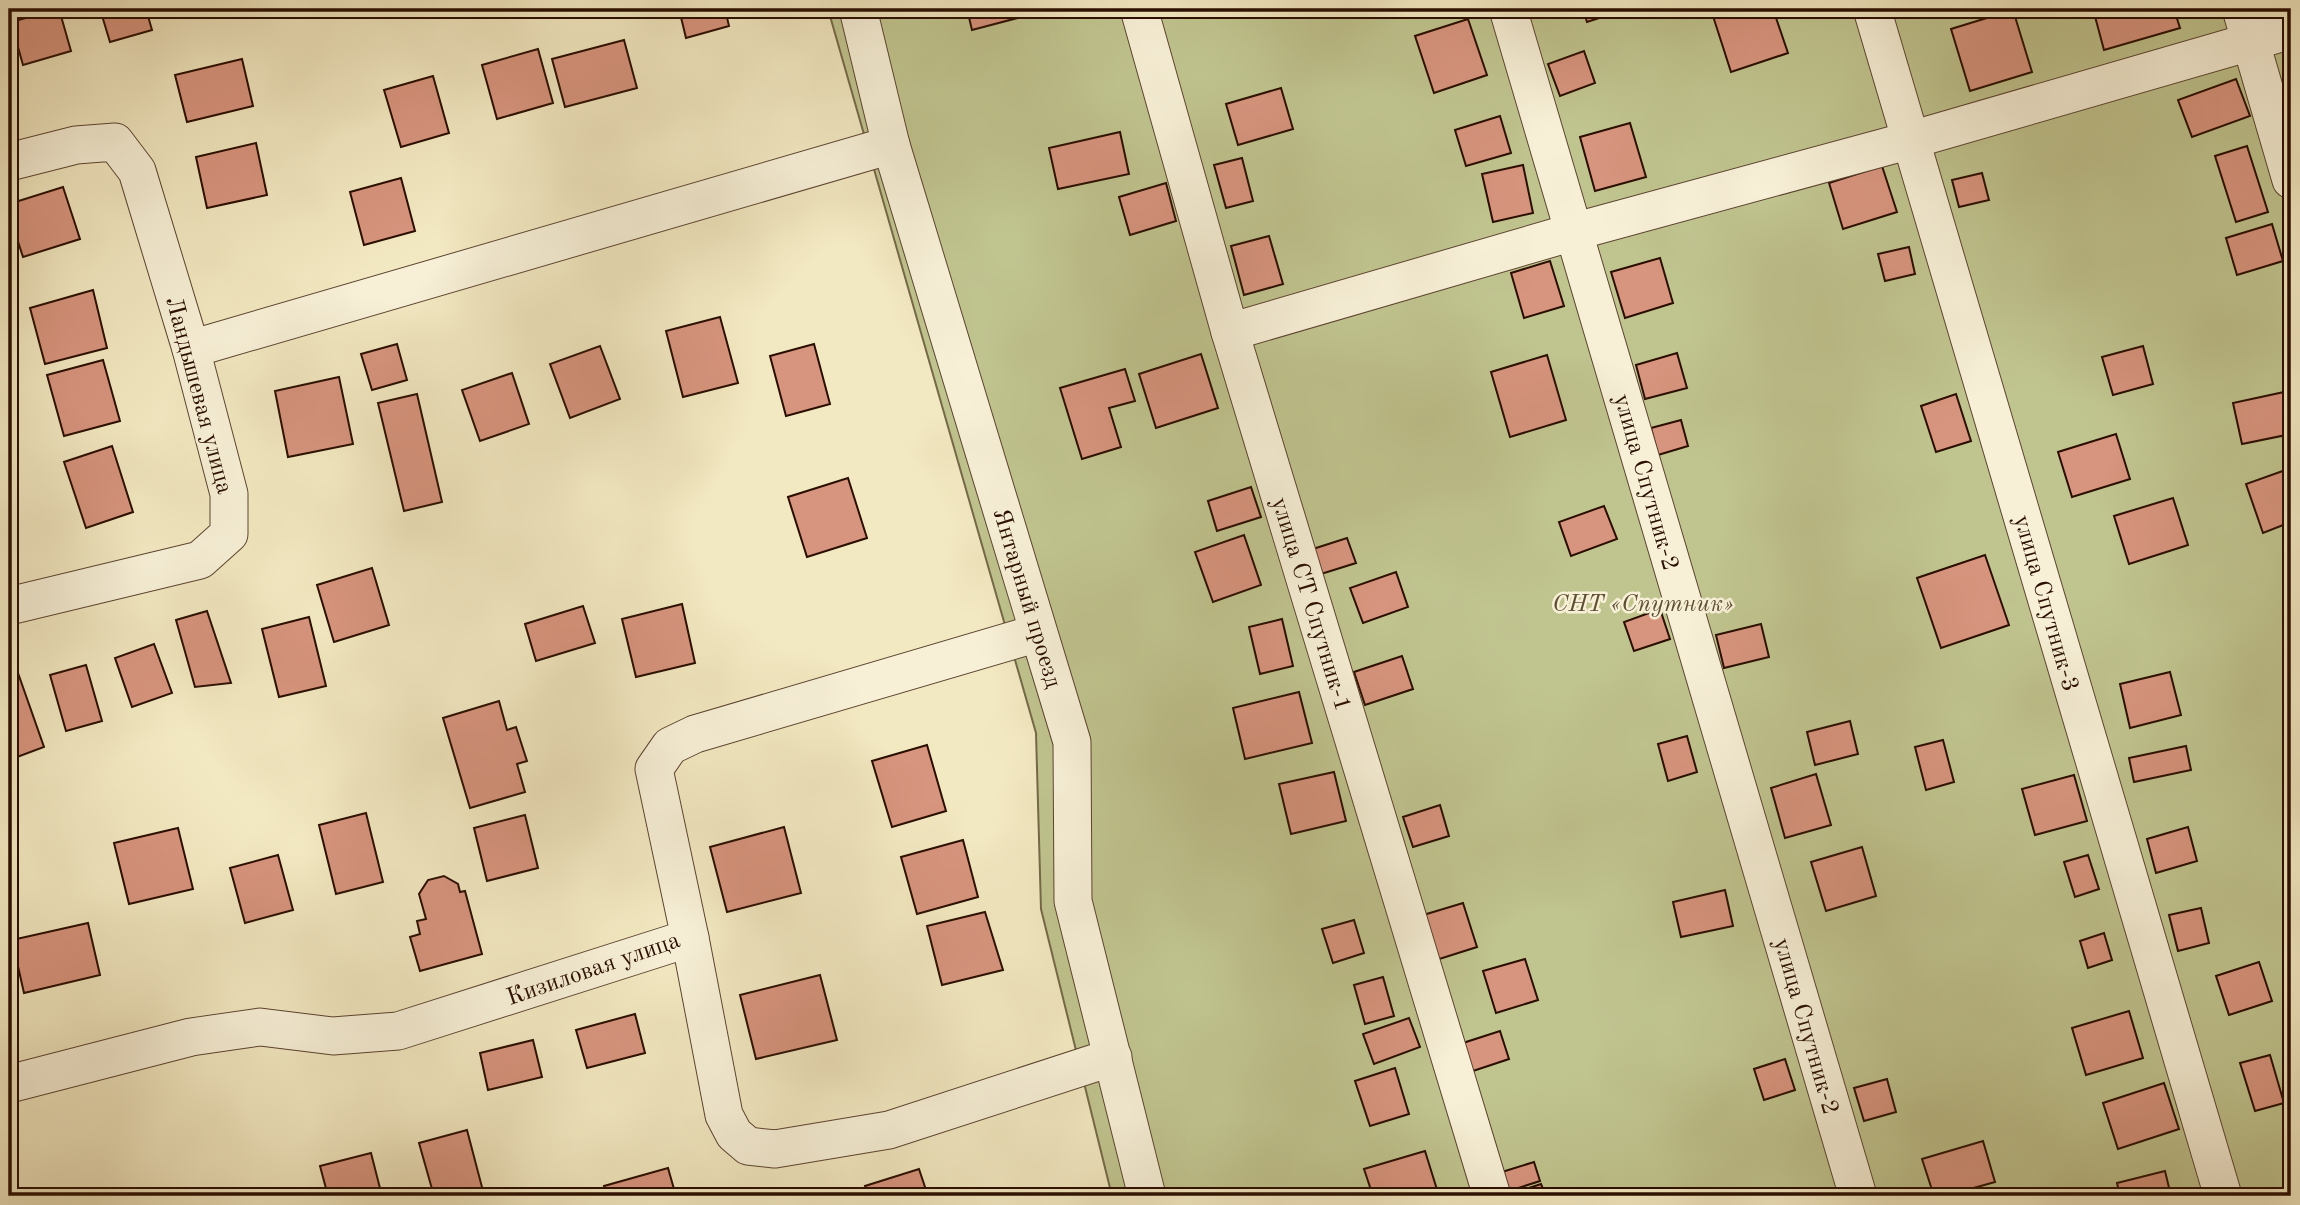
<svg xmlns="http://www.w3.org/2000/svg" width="2300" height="1205" font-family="'Old Standard TT',serif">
  <rect width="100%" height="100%" fill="#f2e8c1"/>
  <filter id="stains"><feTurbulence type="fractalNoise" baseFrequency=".00286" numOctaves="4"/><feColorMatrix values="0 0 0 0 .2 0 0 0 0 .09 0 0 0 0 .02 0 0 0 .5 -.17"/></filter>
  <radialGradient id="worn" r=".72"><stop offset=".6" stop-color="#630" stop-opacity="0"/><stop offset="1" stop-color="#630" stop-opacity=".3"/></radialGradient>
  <path fill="#c0c48f" stroke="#756948" stroke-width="2" d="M828,9H2291V1196H1112L1041,909L1036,733Z"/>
  <g fill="#d7947e" stroke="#2a0e00" stroke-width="2">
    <path d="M59,9L71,51L23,65L11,22Z"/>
    <path d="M100,9H146L152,30L110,42Z"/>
    <path d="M679,9H725L729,26L686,38Z"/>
    <path d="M967,9H1043L1044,11L972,30Z"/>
    <path d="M1583,9H1627L1587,22Z"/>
    <path d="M1724,9H1773L1788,53L1731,72L1712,13Z"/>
    <path d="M2093,9H2174L2180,28L2104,50Z"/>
    <path d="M2013,10L2032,72L1970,91L1951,29Z"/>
    <path d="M1468,19L1487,75L1434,93L1415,36Z"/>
    <path d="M624,40L637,88L565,107L552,59Z"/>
    <path d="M538,49L553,103L497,119L482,65Z"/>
    <path d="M1584,51L1595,83L1560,96L1548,64Z"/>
    <path d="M242,59L253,106L187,122L175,75Z"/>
    <path d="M433,76L449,133L401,147L384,90Z"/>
    <path d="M2236,79L2250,116L2192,137L2178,100Z"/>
    <path d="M1281,88L1293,129L1238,145L1226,104Z"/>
    <path d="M1500,116L1511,153L1466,166L1455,130Z"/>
    <path d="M1630,123L1646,177L1595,191L1580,137Z"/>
    <path d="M1120,132L1129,174L1058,189L1049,148Z"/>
    <path d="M256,143L267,195L207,208L196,157Z"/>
    <path d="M2247,146L2268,212L2236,222L2215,156Z"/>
    <path d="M1242,158L1253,201L1226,208L1214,165Z"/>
    <path d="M1523,165L1533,213L1493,222L1482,174Z"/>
    <path d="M1882,166L1897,212L1843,229L1829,183Z"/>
    <path d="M1982,173L1989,200L1959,207L1952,180Z"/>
    <path d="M401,178L415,231L364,245L350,192Z"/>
    <path d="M1166,183L1176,221L1130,235L1119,197Z"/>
    <path d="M63,187L80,239L23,257L9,214V204Z"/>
    <path d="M2272,224L2283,261L2237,275L2226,238Z"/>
    <path d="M1269,236L1283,284L1244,295L1231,246Z"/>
    <path d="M1909,247L1915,274L1885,281L1878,254Z"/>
    <path d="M1660,258L1673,303L1625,318L1611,272Z"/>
    <path d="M1550,261L1564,306L1524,318L1511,273Z"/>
    <path d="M93,290L107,348L45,364L30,308Z"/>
    <path d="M720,317L738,383L683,397L666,331Z"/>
    <path d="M397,344L407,380L372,390L361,354Z"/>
    <path d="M814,344L830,404L786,416L770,356Z"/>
    <path d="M600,346L620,399L570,418L550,364Z"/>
    <path d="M2143,346L2153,384L2113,395L2102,357Z"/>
    <path d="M1677,353L1687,388L1645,399L1636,365Z"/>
    <path d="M1201,354L1218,408L1156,428L1139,374Z"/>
    <path d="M1547,355L1566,420L1510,437L1491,372Z"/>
    <path d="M103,360L120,421L64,436L47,375Z"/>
    <path d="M1125,369L1135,401L1109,408L1121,447L1082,459L1060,388Z"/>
    <path d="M512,373L529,424L480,441L462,390Z"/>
    <path d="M339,377L353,444L288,457L275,391Z"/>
    <path d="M2284,392L2291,434L2242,444L2233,403Z"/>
    <path d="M417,394L442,502L404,511L378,403Z"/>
    <path d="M1956,394L1971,441L1936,452L1921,406Z"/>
    <path d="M1681,420L1688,446L1658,455L1651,428Z"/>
    <path d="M2116,434L2130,479L2072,497L2058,452Z"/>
    <path d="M112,446L133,512L86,528L64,462Z"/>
    <path d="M2291,468V522L2263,533L2246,484Z"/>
    <path d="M848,478L867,538L807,557L788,497Z"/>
    <path d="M1251,487L1261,517L1217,531L1208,501Z"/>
    <path d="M2173,498L2188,545L2129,564L2114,516Z"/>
    <path d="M1604,506L1617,539L1571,556L1559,522Z"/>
    <path d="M1244,535L1261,585L1213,602L1195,552Z"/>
    <path d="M1347,538L1356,563L1321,574L1313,549Z"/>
    <path d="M1985,555L2009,625L1941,648L1917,578Z"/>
    <path d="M372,568L389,625L334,642L317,585Z"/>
    <path d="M1396,572L1408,607L1363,623L1350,588Z"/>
    <path d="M682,604L695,663L636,677L622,619Z"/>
    <path d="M583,606L595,643L536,661L525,624Z"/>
    <path d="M1660,609L1670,639L1634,651L1624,622Z"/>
    <path d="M207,611L231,683L195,687L176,620Z"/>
    <path d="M309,617L326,686L279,697L262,629Z"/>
    <path d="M1282,619L1293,666L1260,674L1249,627Z"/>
    <path d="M1761,624L1769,657L1724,668L1716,635Z"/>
    <path d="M154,644L172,693L132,707L115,658Z"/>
    <path d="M1402,656L1413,689L1365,705L1354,672Z"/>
    <path d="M86,665L102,721L66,731L50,675Z"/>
    <path d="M2170,672L2181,715L2130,728L2120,684Z"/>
    <path d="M18,673L44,747L9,760V676Z"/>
    <path d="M1299,692L1312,743L1245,759L1233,708Z"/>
    <path d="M499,701L507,730L516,727L527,761L517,764L525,792L470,808L443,718Z"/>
    <path d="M1850,721L1858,754L1815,765L1807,732Z"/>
    <path d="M1687,736L1697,772L1668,781L1658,744Z"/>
    <path d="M1943,740L1954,782L1926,790L1915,747Z"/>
    <path d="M927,745L946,811L892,827L872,761Z"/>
    <path d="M2186,746L2191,770L2134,782L2129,758Z"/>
    <path d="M1334,772L1346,821L1291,834L1279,784Z"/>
    <path d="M1816,774L1831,825L1785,838L1771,788Z"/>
    <path d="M2074,775L2087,821L2035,835L2022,789Z"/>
    <path d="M1440,805L1449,836L1413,847L1403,817Z"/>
    <path d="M366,813L383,882L336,894L319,825Z"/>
    <path d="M525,815L538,868L487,881L474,828Z"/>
    <path d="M784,827L801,893L727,912L710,847Z"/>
    <path d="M2188,827L2197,861L2156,873L2147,839Z"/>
    <path d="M178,828L193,889L129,904L114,843Z"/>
    <path d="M963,840L978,897L917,914L901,857Z"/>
    <path d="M1862,847L1876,896L1826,911L1811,862Z"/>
    <path d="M278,855L293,910L245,923L230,868Z"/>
    <path d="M2088,855L2099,889L2075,897L2064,862Z"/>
    <path d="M444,876L458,884L460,892L465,891L482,954L420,971L410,937L420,934L417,921L426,919L419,894L428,880Z"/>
    <path d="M1725,890L1733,926L1681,937L1673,902Z"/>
    <path d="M1463,903L1477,947L1433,961L1420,916Z"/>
    <path d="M2201,908L2209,943L2178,951L2169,915Z"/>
    <path d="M985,912L1003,970L942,985L927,926Z"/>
    <path d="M1354,920L1364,953L1333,963L1322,929Z"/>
    <path d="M88,923L100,975L24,993L12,940Z"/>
    <path d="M2104,933L2112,960L2088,968L2080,941Z"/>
    <path d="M1525,959L1538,1000L1496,1013L1483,971Z"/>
    <path d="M2259,962L2272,1001L2229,1015L2216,976Z"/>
    <path d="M820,975L837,1040L756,1059L740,995Z"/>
    <path d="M1383,977L1394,1016L1365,1024L1354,985Z"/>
    <path d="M2129,1011L2143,1058L2086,1075L2072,1028Z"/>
    <path d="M635,1014L645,1053L587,1068L576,1030Z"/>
    <path d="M1409,1018L1420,1047L1374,1064L1363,1034Z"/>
    <path d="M1500,1031L1509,1059L1473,1071L1463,1043Z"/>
    <path d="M533,1040L542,1077L488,1090L480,1053Z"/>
    <path d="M2270,1055L2284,1103L2255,1111L2240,1063Z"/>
    <path d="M1785,1059L1795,1090L1764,1100L1754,1069Z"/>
    <path d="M1395,1068L1409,1114L1370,1126L1355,1081Z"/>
    <path d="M1887,1079L1896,1112L1864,1121L1854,1088Z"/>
    <path d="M2164,1083L2179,1129L2118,1149L2103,1103Z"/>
    <path d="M467,1130L483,1191L462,1196H434L419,1143Z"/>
    <path d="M1983,1141L1995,1182L1945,1196H1934L1922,1159Z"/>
    <path d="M1425,1151L1439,1196H1373L1364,1169Z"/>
    <path d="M371,1153L382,1196H328L320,1166Z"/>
    <path d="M1534,1162L1540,1181L1509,1191L1502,1172Z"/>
    <path d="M668,1168L676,1196H607L604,1186Z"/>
    <path d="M919,1169L928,1196H868L865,1186Z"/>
    <path d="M2165,1171L2171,1196H2120L2117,1183Z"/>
    <path d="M1541,1184L1546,1196H1509L1508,1195Z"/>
  </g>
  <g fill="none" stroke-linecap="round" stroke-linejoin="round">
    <g stroke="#5c4430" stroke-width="39">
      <g id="minor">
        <path d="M858,9L891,145L1072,742L1073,901L1147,1196"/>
        <path d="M1139,9L1230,332L1492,1196"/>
        <path d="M1508,9L1858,1196"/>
        <path d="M1872,9L2223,1196"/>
        <path d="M2241,9L2291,180"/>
        <path d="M9,162L76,145L115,142L137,171L191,349L229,494V534L200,560L9,606"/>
        <path d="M1230,332L1573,232L1911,140L2291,30"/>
        <path d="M191,349L891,145"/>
        <path d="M690,938L724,1115L734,1134L748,1146L775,1149L889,1130L1113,1057"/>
        <path d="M9,1084L191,1037L260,1027L333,1036L398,1031L690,938L654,769L670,746L695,734L1038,633"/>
      </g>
    </g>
    <use href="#minor" stroke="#f7f0d7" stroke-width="37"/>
  </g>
  <g text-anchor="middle" stroke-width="5" stroke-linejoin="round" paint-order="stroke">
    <g font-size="24" fill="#2a0e00" stroke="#f7f0d7">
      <text transform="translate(200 395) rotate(75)" y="8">Ландышевая улица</text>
      <text transform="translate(1647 482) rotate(74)" y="8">улица Спутник-2</text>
      <text transform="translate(1028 598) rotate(73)" y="8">Янтарный проезд</text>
      <text transform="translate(2047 603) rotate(74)" y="8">улица Спутник-3</text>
      <text transform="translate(1312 604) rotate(73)" y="8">улица СТ Спутник-1</text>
      <text transform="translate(593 968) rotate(-19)" y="8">Кизиловая улица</text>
      <text transform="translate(1807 1026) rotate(74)" y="8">улица Спутник-2</text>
    </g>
    <g font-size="24" font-style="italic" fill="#5e4e32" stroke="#f7f0d7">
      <text x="1643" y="611">СНТ «Спутник»</text>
    </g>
  </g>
  <rect width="2300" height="1205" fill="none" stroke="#f2e8c1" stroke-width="35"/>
  <rect x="10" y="10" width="2279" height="1184" fill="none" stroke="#2a0e00" stroke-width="3.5"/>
  <rect x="18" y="18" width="2265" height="1170" fill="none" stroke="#2a0e00" stroke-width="2"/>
  <rect width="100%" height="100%" filter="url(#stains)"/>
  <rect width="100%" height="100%" fill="url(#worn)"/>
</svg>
